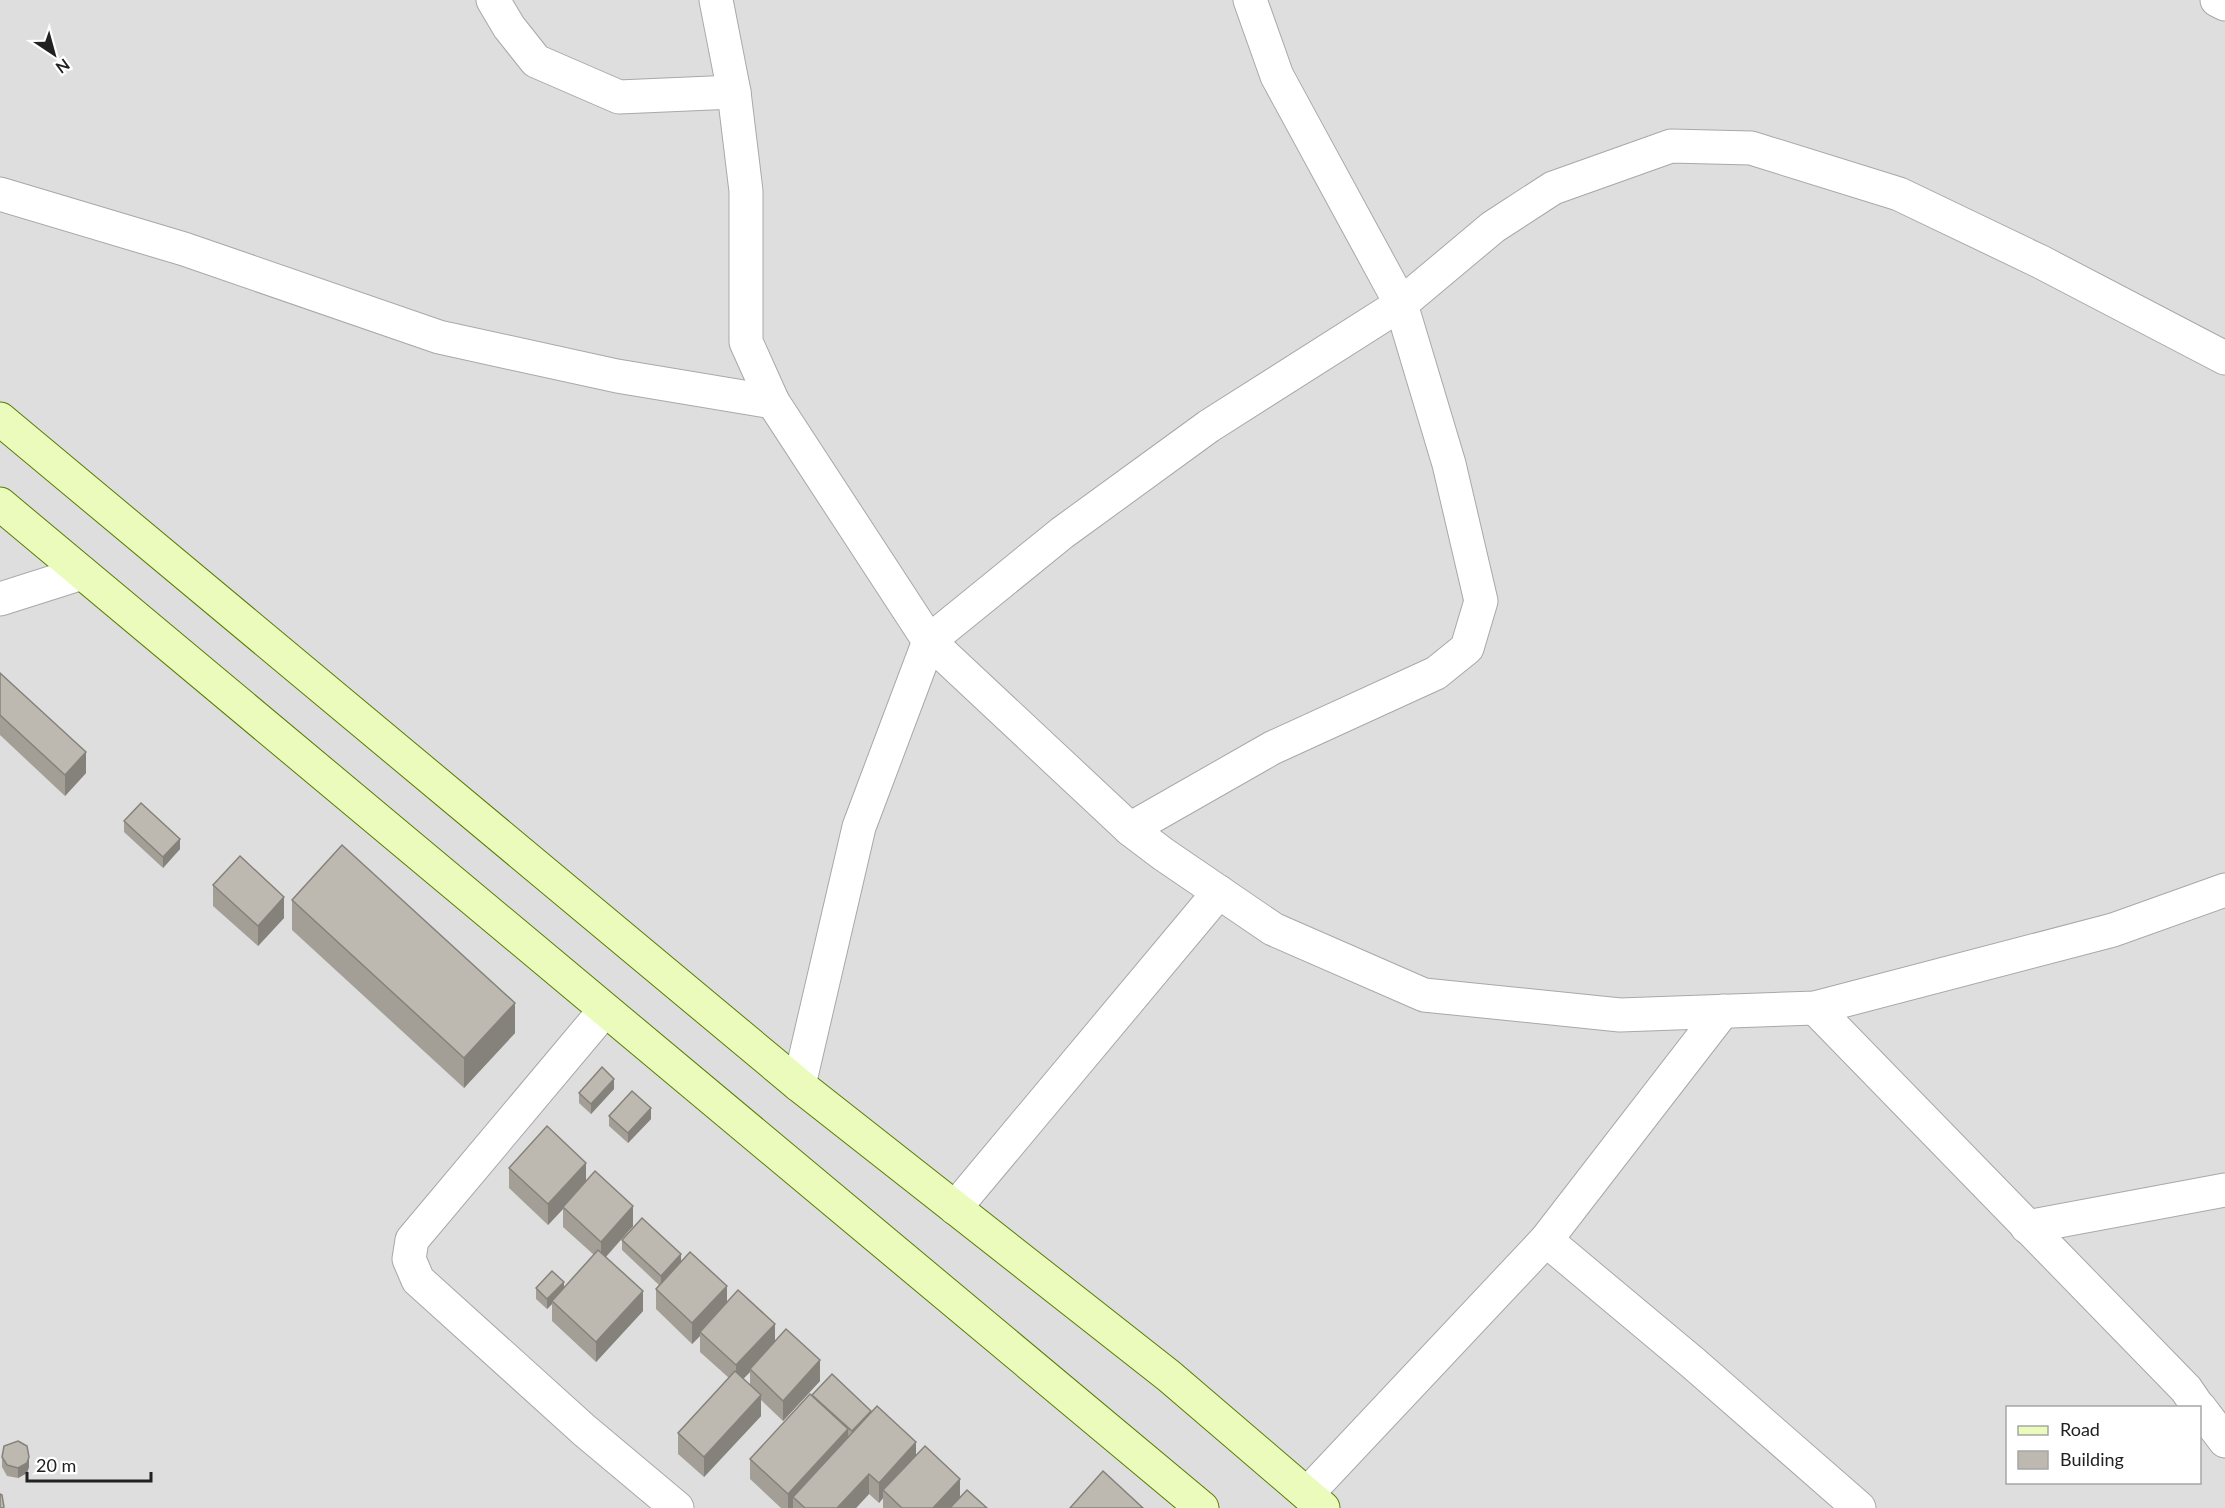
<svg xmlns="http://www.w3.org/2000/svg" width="2225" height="1508" font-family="Lato,sans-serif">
  <rect width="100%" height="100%" fill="#f1f0e7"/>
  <path fill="#dfdede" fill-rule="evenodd" d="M0,0H2225V1508H0ZM2008,1408H2200V1482H2008Z"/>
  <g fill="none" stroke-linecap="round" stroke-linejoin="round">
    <g stroke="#a8a8a8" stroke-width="35">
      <g id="street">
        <path d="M493,0L509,27L536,61L619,97L734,92"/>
        <path d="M716,0L734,92L746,191V342L773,402L929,641L1130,829L1163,854L1273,929L1424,995L1620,1015L1815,1008L2113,930L2225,890"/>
        <path d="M2217,0L2225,4"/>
        <path d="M0,194L184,249L439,337L617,376L773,402"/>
        <path d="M0,599L82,573"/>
        <path d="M1130,829L1272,748L1436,673L1467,648L1481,601L1449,464L1401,304L1277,76L1250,0"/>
        <path d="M1815,1008L2186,1389L2199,1408"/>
        <path d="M605,1010L412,1240L409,1259L418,1280L584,1430L677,1508"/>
        <path d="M799,1085L859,827L929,641L1062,533L1209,426L1401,304L1493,227L1553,188L1671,146L1751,148L1899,194L2041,262L2225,358"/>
        <path d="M955,1208L1219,892"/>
        <path d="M2027,1227L2225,1190"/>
        <path d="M1546,1240L1692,1362L1859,1508"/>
        <path d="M2200,1408L2225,1441"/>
        <path d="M1307,1494L1546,1240L1723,1011"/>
      </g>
    </g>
    <g stroke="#577d02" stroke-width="35">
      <g id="secondary">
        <path d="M0,419L799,1085L1169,1376L1323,1508"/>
        <path d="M0,504L1202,1508"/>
      </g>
    </g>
    <use href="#street" stroke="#fff" stroke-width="33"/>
    <use href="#secondary" stroke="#ebfbbb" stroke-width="33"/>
  </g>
  <g fill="#a39f97" fill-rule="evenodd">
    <path d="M0,673L86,773L65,796L0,735Z"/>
    <path d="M124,821L180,849L163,868L124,832Z"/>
    <path d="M213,885L284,918L258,946L213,906Z"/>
    <path d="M292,900L515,1033L464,1088L292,930Z"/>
    <path d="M614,1089L591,1114L579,1103V1093Z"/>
    <path d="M609,1116L651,1119L628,1143L609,1126Z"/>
    <path d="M509,1168L586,1181L633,1226L606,1257L643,1311L596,1362L552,1321V1304L547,1309L536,1299V1288H564L594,1255L563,1227V1209L548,1225L509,1188Z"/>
    <path d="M622,1240L681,1261L727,1302L775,1342L820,1381L783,1421L761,1400V1416L704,1477L678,1454V1433L729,1378L700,1352V1336L692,1344L656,1309V1289L659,1285L622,1250ZM750,1372V1385L743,1379Z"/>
    <path d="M812,1395L871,1413L960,1497L987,1508H883V1498L879,1503L869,1494L856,1508H781L750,1479V1459L812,1396Z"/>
    <path d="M2,1457L29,1467L27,1473L18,1478L7,1476L2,1467Z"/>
  </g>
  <g fill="#85827b">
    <path d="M86,752V773L65,796V775Z"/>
    <path d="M180,839V849L163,868V857Z"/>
    <path d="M284,897V918L258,946V926Z"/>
    <path d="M515,1003V1033L464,1088V1058Z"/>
    <path d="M614,1079V1089L591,1114V1104Z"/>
    <path d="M651,1108V1119L628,1143V1133Z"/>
    <path d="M586,1163V1183L563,1207V1209L548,1225V1204Z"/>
    <path d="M633,1206V1226L601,1262V1242Z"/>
    <path d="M681,1254V1264L661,1286V1276Z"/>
    <path d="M564,1282V1292L552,1301V1304L547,1309V1299Z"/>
    <path d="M727,1286V1306L700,1332V1336L692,1344V1323Z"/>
    <path d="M643,1291V1311L596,1362V1342Z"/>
    <path d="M775,1324V1344L750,1369V1372L736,1386V1365Z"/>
    <path d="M820,1360V1381L783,1421V1401Z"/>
    <path d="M761,1395V1416L704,1477V1457Z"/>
    <path d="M871,1411V1421L852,1441V1431Z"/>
    <path d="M848,1429V1450L793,1497V1508H788V1494Z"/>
    <path d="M916,1442V1462L883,1490V1498L879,1503V1483Z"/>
    <path d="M29,1457V1467L27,1473L18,1478V1468Z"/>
    <path d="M869,1474V1494L856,1508H837Z"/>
    <path d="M960,1479V1499L952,1508H933Z"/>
  </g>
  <g fill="#beb9b0" stroke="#85827b" stroke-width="1.5">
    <path d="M0,673L86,752L65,775L0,715Z"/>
    <path d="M141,803L180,839L163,857L124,821Z"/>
    <path d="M342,845L515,1003L464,1058L292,900Z"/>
    <path d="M240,856L284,897L258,926L213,885Z"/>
    <path d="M602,1067L614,1079L591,1104L579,1093Z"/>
    <path d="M632,1091L651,1108L628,1133L609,1116Z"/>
    <path d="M547,1126L586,1163L548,1204L509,1168Z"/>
    <path d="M595,1171L633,1206L601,1242L563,1207Z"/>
    <path d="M642,1218L681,1254L661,1276L622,1240Z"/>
    <path d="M598,1250L643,1291L596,1342L552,1301Z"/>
    <path d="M690,1252L727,1286L692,1323L656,1289Z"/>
    <path d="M552,1271L564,1282L547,1299L536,1288Z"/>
    <path d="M738,1290L775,1324L736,1365L700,1332Z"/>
    <path d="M786,1329L820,1360L783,1401L750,1369Z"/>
    <path d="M735,1371L761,1395L704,1457L678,1433Z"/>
    <path d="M832,1374L871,1411L852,1431L812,1395Z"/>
    <path d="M810,1394L848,1429L788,1494L750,1459Z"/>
    <path d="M877,1406L916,1442L879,1483L869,1474L837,1508H805L793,1497Z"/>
    <path d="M18,1441L27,1446L29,1457L27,1463L18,1468L7,1465L2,1457L4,1446Z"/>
    <path d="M925,1446L960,1479L933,1508H902L883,1490Z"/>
    <path d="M1103,1471L1143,1508H1070Z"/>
    <path d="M967,1490L987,1508H950Z"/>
    <path d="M0,1494L2,1495L4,1507L3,1508H0Z"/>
  </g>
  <rect x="2006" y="1406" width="195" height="78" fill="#ffffff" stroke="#a6a6a6" stroke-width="1.5"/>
  <rect x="2018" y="1426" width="30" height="9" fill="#ebfbbb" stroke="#a6a6a6" stroke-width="1.5"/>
  <text x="2060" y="1436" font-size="18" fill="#212121">Road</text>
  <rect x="2018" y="1451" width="30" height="18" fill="#beb9b0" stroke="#a6a6a6" stroke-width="1.5"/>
  <text x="2060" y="1466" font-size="18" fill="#212121">Building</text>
  <g transform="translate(54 54) rotate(144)" stroke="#ffffff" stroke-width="4.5" paint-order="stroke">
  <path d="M0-4.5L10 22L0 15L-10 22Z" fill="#212121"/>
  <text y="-9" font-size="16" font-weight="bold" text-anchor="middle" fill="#212121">N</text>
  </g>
  <path d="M27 1472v9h124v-9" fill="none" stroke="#212121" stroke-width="3"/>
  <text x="36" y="1472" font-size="18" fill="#212121" stroke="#ffffff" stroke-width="4.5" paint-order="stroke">20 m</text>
</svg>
